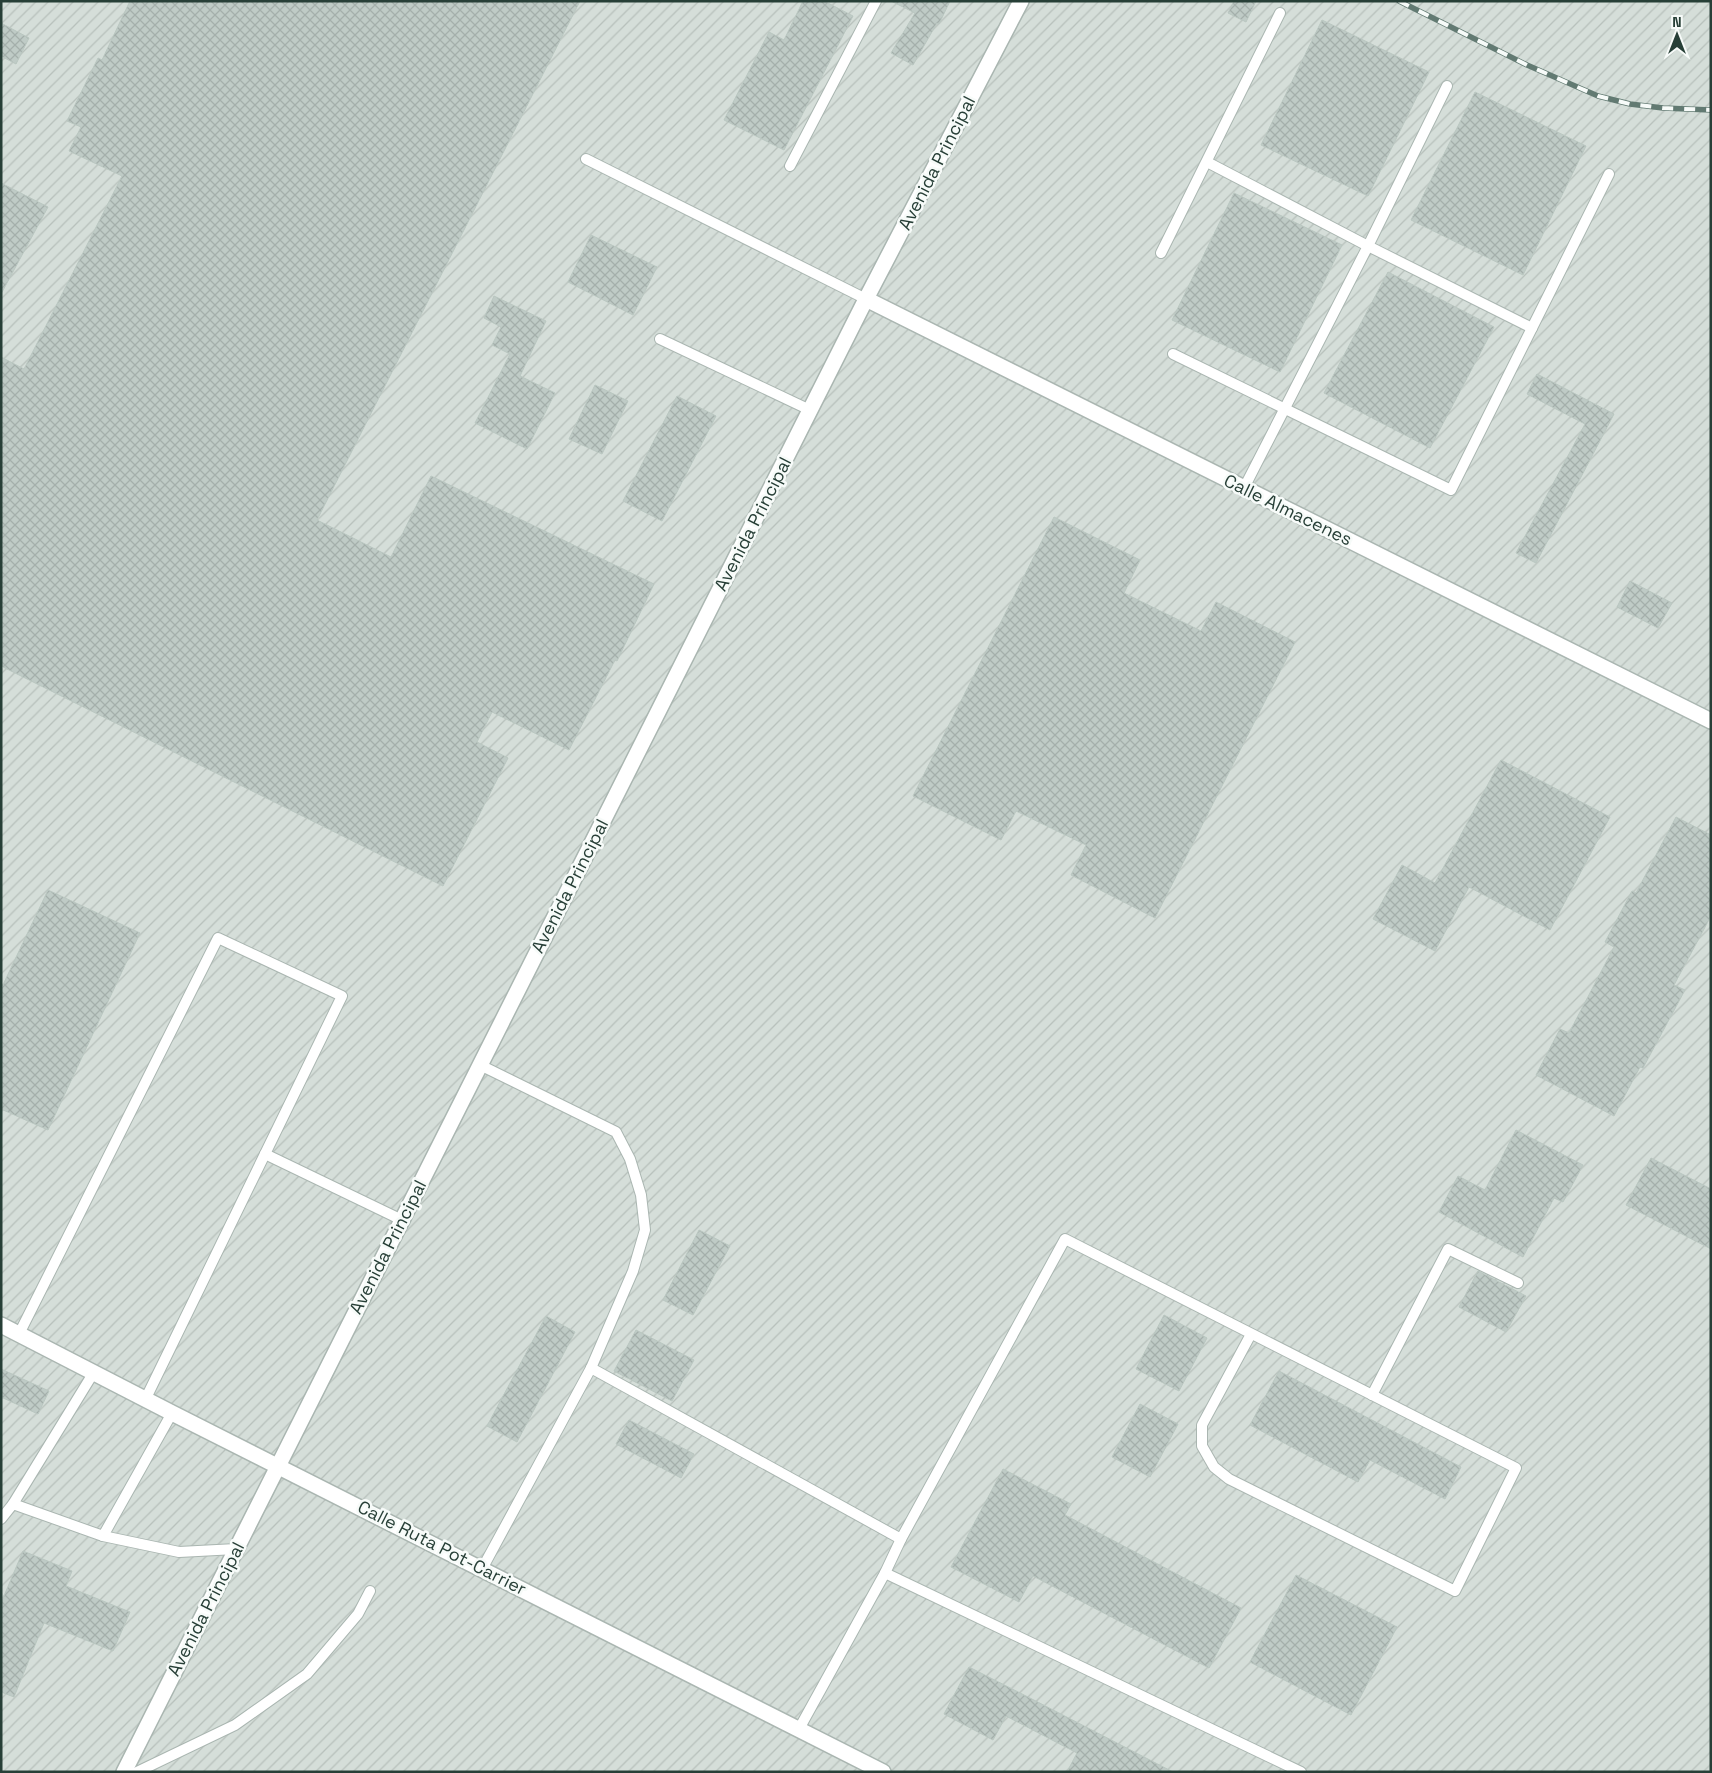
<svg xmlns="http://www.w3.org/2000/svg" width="1712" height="1773" font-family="'Space Grotesk',sans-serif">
  <defs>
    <pattern id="industrial-furrows" width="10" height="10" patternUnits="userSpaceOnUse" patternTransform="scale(1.25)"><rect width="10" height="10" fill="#d5ded9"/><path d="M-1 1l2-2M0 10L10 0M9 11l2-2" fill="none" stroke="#b7c0bb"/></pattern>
    <pattern id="building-cross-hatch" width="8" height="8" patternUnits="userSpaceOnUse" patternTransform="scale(1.25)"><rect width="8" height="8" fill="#bfcbc6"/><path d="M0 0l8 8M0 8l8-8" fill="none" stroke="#a4afab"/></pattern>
  </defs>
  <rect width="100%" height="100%" fill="#e7eeeb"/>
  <rect fill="url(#industrial-furrows)" x="1" y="1" width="1710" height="1771"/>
  <g fill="url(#building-cross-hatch)" stroke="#bac7c1">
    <path d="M130,1H580L317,520L391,557L431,476L654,584L617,661L615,660L569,750L492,712L477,742L508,758L443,886L1,666V357L24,369L122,176L69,151L81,127L67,121L98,58L102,60Z"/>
    <path d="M803,1H824L853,16L784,150L724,120L769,32L784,40Z"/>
    <path d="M891,1H950L939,24L937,23L913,65L891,53L915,13Z"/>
    <path d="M1234,1H1256L1246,22L1228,13Z"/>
    <path d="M1322,20L1429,72L1368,196L1261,145Z"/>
    <path d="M1,23L29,38L16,64L1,56Z"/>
    <path d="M1475,92L1586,146L1523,275L1411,220Z"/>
    <path d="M1,183L48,207L1,294Z"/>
    <path d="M1234,193L1342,245L1280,372L1172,320Z"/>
    <path d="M591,235L657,267L633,315L568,282Z"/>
    <path d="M1388,272L1494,327L1430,448L1324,393Z"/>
    <path d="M494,296L546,321L520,376L555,393L527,449L475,423L510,354L492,345L501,327L484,318Z"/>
    <path d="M1537,374L1614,414L1536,563L1516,553L1585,424L1527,394Z"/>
    <path d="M595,385L628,401L602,454L569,439Z"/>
    <path d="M677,396L716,416L662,521L623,501Z"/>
    <path d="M1054,517L1140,560L1124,593L1201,631L1216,602L1295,642L1155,918L1071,875L1086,845L1016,811L1001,840L913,796Z"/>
    <path d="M1630,581L1672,603L1658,628L1617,607Z"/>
    <path d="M1501,760L1610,817L1550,930L1469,887L1435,951L1373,919L1402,865L1435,883Z"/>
    <path d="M1676,817L1711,835V916L1674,985L1685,990L1643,1068L1640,1067L1614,1116L1536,1075L1560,1029L1569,1033L1614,947L1605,942L1632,891L1636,893Z"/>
    <path d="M48,890L140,933L48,1130L1,1109V989Z"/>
    <path d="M1516,1130L1583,1165L1563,1202L1554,1198L1523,1257L1439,1212L1458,1176L1485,1190Z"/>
    <path d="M1651,1158L1711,1189V1249L1626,1205Z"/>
    <path d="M699,1230L730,1246L693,1315L663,1300Z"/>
    <path d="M1478,1271L1526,1296L1506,1332L1459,1307Z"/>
    <path d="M1164,1315L1207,1338L1179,1391L1136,1369Z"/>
    <path d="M546,1316L575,1332L517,1442L487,1426Z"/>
    <path d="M636,1330L694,1360L672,1401L614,1371Z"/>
    <path d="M1,1369L49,1391L38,1414L1,1397Z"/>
    <path d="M1279,1371L1461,1467L1445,1499L1370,1460L1358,1482L1250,1425Z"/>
    <path d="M1140,1404L1178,1424L1150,1477L1112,1457Z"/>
    <path d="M629,1420L694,1454L681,1478L616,1444Z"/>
    <path d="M1003,1469L1071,1504L1065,1515L1241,1608L1209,1668L1033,1576L1019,1602L951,1567Z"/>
    <path d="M23,1551L72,1571L66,1586L130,1612L113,1651L44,1623L14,1697L1,1692V1603Z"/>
    <path d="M1296,1575L1397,1627L1351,1715L1250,1662Z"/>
    <path d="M969,1667L1028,1697L1173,1772H1067L1077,1753L1006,1716L993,1740L944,1714Z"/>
  </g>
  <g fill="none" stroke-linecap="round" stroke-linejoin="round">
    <g stroke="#aab6b1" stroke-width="12">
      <g id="service">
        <path d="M586,159L866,299"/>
        <path d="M1207,162L1368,246L1532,328"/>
        <path d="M790,166L876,1"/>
        <path d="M1161,253L1280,13"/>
        <path d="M660,339L810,410"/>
        <path d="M1173,354L1451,490L1609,174"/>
        <path d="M1244,488L1368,246L1447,86"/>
        <path d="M480,1065L616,1132L630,1159L641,1195L645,1230L633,1271L591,1368L482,1569"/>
        <path d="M265,1154L402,1220"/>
        <path d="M19,1334L218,938L342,996L146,1398"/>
        <path d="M591,1368L901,1539"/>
        <path d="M1372,1395L1448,1249L1518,1283"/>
        <path d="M13,1504L94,1372"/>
        <path d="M1,1519L13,1504L103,1536L172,1413"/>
        <path d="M103,1536L179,1552L236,1549"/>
        <path d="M885,1573L1301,1772"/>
        <path d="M799,1729L885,1573L901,1539L1065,1239L1516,1468L1455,1591L1229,1479L1214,1467L1202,1446V1425L1251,1334"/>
        <path d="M137,1772L235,1725L307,1674L358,1614L370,1591"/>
      </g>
    </g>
    <g stroke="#aab6b1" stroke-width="18">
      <g id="minor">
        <path d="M866,299L1711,721"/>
        <path d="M1,1325L172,1413L883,1772"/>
        <path d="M124,1772L866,299L1021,1"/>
      </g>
    </g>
    <use href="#service" stroke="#fff" stroke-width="10"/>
    <use href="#minor" stroke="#fff" stroke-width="15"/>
    <g stroke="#627a72" stroke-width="5.5">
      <path id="rail" d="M1399,1L1527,65L1598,96L1630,104L1663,108L1711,110"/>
    </g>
    <use href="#rail" stroke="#f7fbf9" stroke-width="4" stroke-dasharray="11" stroke-linecap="butt"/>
  </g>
  <g text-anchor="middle" stroke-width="5" stroke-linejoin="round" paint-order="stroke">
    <g font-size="18" fill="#273f37" stroke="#f7fbf9">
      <text transform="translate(937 163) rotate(-63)" y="6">Avenida Principal</text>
      <text transform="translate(1288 510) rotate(26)" y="6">Calle Almacenes</text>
      <text transform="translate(753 524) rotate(-63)" y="6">Avenida Principal</text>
      <text transform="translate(570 886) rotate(-63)" y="6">Avenida Principal</text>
      <text transform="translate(388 1247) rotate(-63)" y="6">Avenida Principal</text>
      <text transform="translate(442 1548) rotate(27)" y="6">Calle Ruta Pot-Carrier</text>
      <text transform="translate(206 1609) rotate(-63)" y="6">Avenida Principal</text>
    </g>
  </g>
  <rect width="1712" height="1773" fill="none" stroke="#273f37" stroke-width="5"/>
  <g transform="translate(1677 35)" stroke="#f7fbf9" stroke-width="4" paint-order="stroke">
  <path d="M0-4L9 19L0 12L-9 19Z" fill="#273f37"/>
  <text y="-8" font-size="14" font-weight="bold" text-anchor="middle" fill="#273f37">N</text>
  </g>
</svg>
